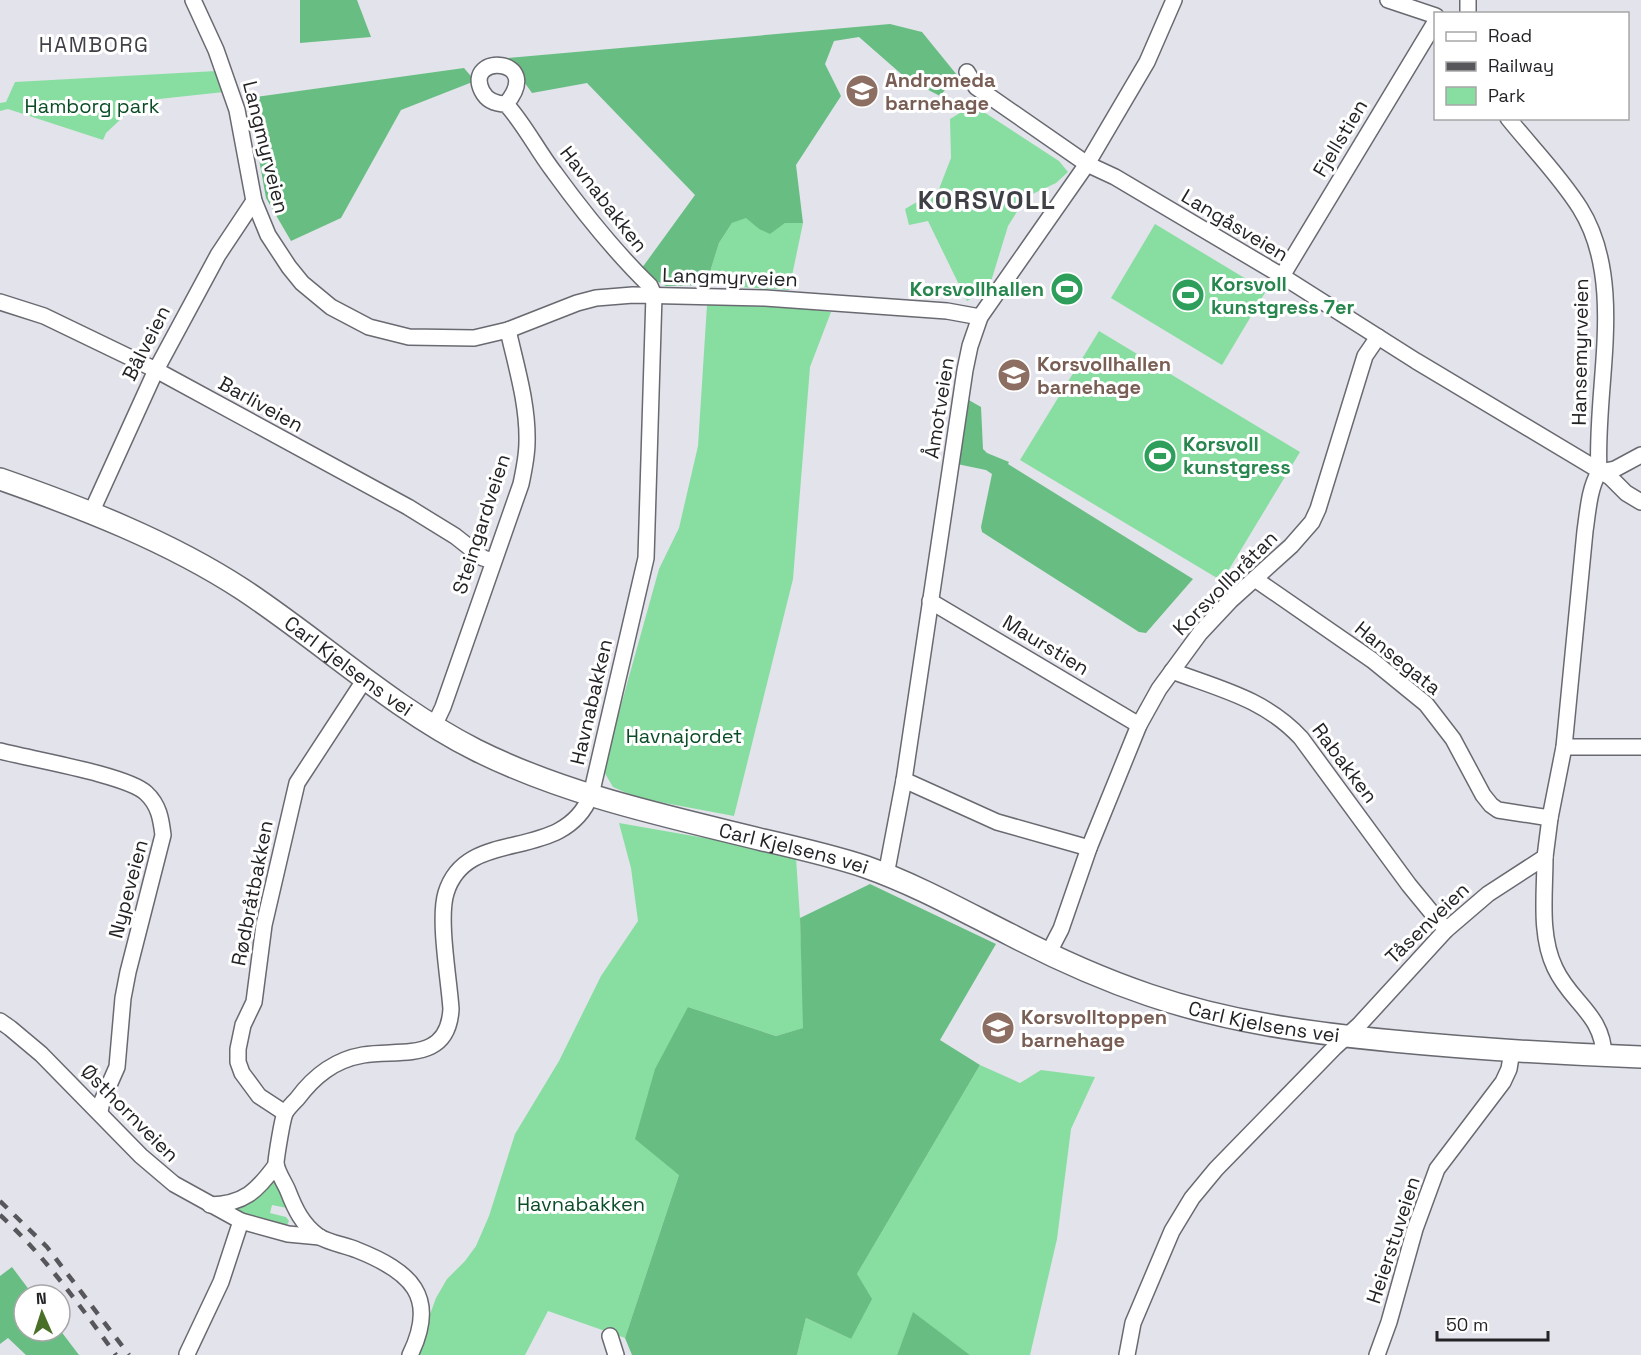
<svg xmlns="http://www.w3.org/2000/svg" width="1641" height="1355" font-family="'Space Grotesk',sans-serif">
  <rect width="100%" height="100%" fill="#e2e3eb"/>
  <g fill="#88dea0">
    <path d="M216,71L224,92L140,101L106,133L103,140L8,109L0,111V103L6,102L15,82Z"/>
    <path d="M973,105L1059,161L1068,172L1056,183L1026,197L1008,226L989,288L967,301L928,221L909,225L905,209L939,189L951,158L950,119Z"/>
    <path d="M746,217L759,229L785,223H803L789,290L706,285L719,243L732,223Z"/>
    <path d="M1155,224L1266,291L1222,365L1111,298Z"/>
    <path d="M707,305L787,307L831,312L810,367L793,579L734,816L638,798L613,787L603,770L659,569L679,528L698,446Z"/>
    <path d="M1099,331L1300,452L1222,581L1020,460Z"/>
    <path d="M619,823L762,848L796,858L800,918L804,1028L776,1036L688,1007L679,1175L625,1338L548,1311L525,1355H415L436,1298L447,1279L465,1261L476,1246L489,1216L515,1134L559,1061L601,976L638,921L631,868Z"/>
    <path d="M980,1065L1020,1083L1041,1070L1095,1077L1071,1129L1057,1239L1030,1355H970L913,1313L897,1355H797L806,1318L851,1339L857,1274Z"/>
    <path d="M273,1182L276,1184L287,1208L272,1205L270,1213L286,1217L289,1221L287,1225H278L241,1214L238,1210L240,1207L259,1195Z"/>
  </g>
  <g fill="#68be82">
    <path d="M300,0H357L371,37L300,43Z"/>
    <path d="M890,24L922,32L957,75L940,96L907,79L859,37L834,41L825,64L841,96L796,165L803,223H785L770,234L759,229L746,218L732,223L719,243L706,285L666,286L639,272L695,195L587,83L532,93L507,58Z"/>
    <path d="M464,68L475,81L401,110L341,218L291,241L266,198L248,98Z"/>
    <path d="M967,399L981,407L983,449L987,453L1009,462L1008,464L1193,579L1146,633L1139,632L982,532L981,527L992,474L986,470L957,464Z"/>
    <path d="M870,884L996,944L940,1040L980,1065L857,1274L872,1299L851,1339L806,1318L797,1355H632L625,1338L679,1175L635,1139L655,1069L688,1007L776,1036L803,1028L800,918Z"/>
    <path d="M12,1267L33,1295H24V1331L60,1330L79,1355H26L8,1338L0,1344V1276Z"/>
    <path d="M913,1312L970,1355H897Z"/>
  </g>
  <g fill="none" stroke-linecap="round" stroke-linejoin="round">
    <g stroke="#696a71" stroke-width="18">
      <g id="street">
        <path d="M193,0L216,50L237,110L254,201L268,235L289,267L302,283L331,307L369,327L409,337L474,338L508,330L577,303L596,298L633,295L765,298L947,311L980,317"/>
        <path d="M1388,0L1436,16"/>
        <path d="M1468,14V0"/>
        <path d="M967,72L976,87L1087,164L1115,177L1282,276L1416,361L1610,477L1626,493L1641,502"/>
        <path d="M1508,118C1532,148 1560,176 1580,208C1627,283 1594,388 1599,472"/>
        <path d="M1282,276L1436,21"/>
        <path d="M0,302L44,316L156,370L408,507L455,536L483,558L493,561"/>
        <path d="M1599,472L1615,469L1641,455"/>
        <path d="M91,513L156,370L218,255L254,201"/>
        <path d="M1255,579L1372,660L1426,704L1453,739L1483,795L1491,805L1498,810L1550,818"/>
        <path d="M930,601L1139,725"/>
        <path d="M1172,671C1220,689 1265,699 1301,738L1409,885L1446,930"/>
        <path d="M434,726L443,707L521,484C524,470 527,456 527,442C528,404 516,366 508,330"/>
        <path d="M1564,747H1641"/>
        <path d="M0,751C30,759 127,775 146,793C159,805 161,819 163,835L128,972L123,998L117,1067L102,1101L100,1112"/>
        <path d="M904,780L997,822L1089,848"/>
        <path d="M1545,857C1545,893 1539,935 1555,968C1571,1003 1603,1014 1604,1056"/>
        <path d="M886,875L904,780L965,370L970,346L980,317L1087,164L1147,62L1174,0"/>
        <path d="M1048,954L1061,929L1089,848L1139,725L1159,689L1200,633L1230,601L1291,546L1312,522L1318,509L1365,356L1378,337"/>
        <path d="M0,1021L10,1028L41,1054L141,1156L174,1184L241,1221L288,1234L320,1237"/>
        <path d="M285,1113L259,1096L242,1073L238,1062V1049L243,1025L254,1002L264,925L297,783L365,679"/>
        <path d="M210,1205C244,1204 257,1191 276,1165"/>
        <path d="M610,1336L616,1355"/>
        <path d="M187,1354L221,1282L241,1221"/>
        <path d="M410,1355C439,1296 410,1271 357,1250C345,1245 329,1243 318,1236C302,1224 295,1209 288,1191C285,1183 276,1171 276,1162C277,1153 282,1121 285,1113C288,1108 293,1103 297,1099C314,1076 334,1060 363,1055C401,1049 448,1063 451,1009C449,979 438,919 446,893C467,824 562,866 591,795L646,558L654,295L650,286C614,251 583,212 554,172C537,150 525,125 506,104C545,57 463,53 482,91C487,101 496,104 506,104"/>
        <path d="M1127,1355L1133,1323L1172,1231L1192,1198L1216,1169L1335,1047L1359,1025L1446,930L1488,894L1545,857L1550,818L1564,747L1585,531C1588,511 1589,489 1599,472"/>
        <path d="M1377,1355L1389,1322L1415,1229L1437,1169L1503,1082L1509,1069L1512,1051"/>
      </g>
    </g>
    <g stroke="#696a71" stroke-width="24">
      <g id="secondary">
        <path id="s1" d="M0,479C83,508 168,541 242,589C321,641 391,707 476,750C566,795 666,816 763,840C798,848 833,856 866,867C917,885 963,911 1011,935C1055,958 1102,979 1149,995C1228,1022 1310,1033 1393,1041C1476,1049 1558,1054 1641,1057"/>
      </g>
    </g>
    <use href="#street" stroke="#fff" stroke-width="15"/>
    <use href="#secondary" stroke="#fff" stroke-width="21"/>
    <g stroke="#57575b" stroke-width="4.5" stroke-dasharray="10 10" stroke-linecap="butt">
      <path d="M0,1201L47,1247L129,1355"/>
      <path d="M0,1215C45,1256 80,1306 116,1355"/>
    </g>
  </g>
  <defs>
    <g id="school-disc" transform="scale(1.725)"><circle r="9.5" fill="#8d6e63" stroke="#fff"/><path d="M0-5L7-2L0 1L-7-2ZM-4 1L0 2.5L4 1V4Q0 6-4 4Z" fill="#fff"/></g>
    <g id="stadium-disc" transform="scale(1.725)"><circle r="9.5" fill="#2e9e5b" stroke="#fff"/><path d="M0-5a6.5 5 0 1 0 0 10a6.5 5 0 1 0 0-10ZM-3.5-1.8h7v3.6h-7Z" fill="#fff"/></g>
  </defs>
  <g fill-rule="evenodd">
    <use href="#school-disc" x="862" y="91"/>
    <use href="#stadium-disc" x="1067" y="289"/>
    <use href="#stadium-disc" x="1188" y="295"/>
    <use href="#school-disc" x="1014" y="375"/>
    <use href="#stadium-disc" x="1160" y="456"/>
    <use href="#school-disc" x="998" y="1028"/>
  </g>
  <g text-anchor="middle" stroke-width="6" stroke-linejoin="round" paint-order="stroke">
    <g font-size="20" font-weight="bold" fill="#785e54" stroke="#fff" text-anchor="start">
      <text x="885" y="87">Andromeda<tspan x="885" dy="23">barnehage</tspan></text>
      <text x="1037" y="371">Korsvollhallen<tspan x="1037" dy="23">barnehage</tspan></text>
      <text x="1021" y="1024">Korsvolltoppen<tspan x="1021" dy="23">barnehage</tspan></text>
    </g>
    <g font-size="20" fill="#0b4d26" stroke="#fff">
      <text x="92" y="113">Hamborg park</text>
      <text x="684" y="743">Havnajordet</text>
      <text x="581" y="1211">Havnabakken</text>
    </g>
    <g font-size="20" fill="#232326" stroke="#fff">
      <text transform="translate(1340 138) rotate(-59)" y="7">Fjellstien</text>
      <text transform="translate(266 147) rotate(76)" y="7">Langmyrveien</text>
      <text transform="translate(604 199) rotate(52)" y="7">Havnabakken</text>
      <text transform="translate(1235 225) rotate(31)" y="7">Langåsveien</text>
      <text transform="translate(730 277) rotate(2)" y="7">Langmyrveien</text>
      <text transform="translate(146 343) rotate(-63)" y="7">Bålveien</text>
      <text transform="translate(1580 352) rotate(-89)" y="7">Hansemyrveien</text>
      <text transform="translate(261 404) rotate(29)" y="7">Barliveien</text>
      <text transform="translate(939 408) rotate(-81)" y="7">Åmotveien</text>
      <text transform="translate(481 524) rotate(-72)" y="7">Steingardveien</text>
      <text transform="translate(1225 583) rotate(-45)" y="7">Korsvollbråtan</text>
      <text transform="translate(1046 645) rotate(31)" y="7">Maurstien</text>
      <text transform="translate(1398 658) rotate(39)" y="7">Hansegata</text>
      <text dy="7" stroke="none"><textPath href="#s1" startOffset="398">Carl Kjelsens vei</textPath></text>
      <text transform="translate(591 702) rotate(-77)" y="7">Havnabakken</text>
      <text transform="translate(1345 763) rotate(53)" y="7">Rabakken</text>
      <text dy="7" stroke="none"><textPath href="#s1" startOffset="884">Carl Kjelsens vei</textPath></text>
      <text transform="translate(128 889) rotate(-75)" y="7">Nypeveien</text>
      <text transform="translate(252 893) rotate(-79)" y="7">Rødbråtbakken</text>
      <text transform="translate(1427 923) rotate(-44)" y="7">Tåsenveien</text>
      <text dy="7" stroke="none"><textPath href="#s1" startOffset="1388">Carl Kjelsens vei</textPath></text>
      <text transform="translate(130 1113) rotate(45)" y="7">Østhornveien</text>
      <text transform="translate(1393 1240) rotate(-72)" y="7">Heierstuveien</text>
    </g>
    <g font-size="20" font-weight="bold" fill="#27864d" stroke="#fff" text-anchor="start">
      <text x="1211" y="291">Korsvoll<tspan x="1211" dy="23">kunstgress 7er</tspan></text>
      <text x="1044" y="296" text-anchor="end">Korsvollhallen</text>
      <text x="1183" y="451">Korsvoll<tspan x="1183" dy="23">kunstgress</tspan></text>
    </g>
    <g font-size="21" letter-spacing="1.5" fill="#404147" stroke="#fff">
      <text x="94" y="52">HAMBORG</text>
    </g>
    <g font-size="26" font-weight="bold" letter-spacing="1.5" fill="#404147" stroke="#fff">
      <text x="987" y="209">KORSVOLL</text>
    </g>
  </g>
  <rect x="1434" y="12" width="195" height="108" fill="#ffffff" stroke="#a7a7a8" stroke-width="1.5"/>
  <rect x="1446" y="32" width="30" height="9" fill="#ffffff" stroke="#a7a7a8" stroke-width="1.5"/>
  <text x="1488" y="42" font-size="18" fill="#232326">Road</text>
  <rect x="1446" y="62" width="30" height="9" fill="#57575b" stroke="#a7a7a8" stroke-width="1.5"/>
  <text x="1488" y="72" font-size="18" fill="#232326">Railway</text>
  <rect x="1446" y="87" width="30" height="18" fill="#88dea0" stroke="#a7a7a8" stroke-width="1.5"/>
  <text x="1488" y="102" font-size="18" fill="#232326">Park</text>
  <g transform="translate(42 1313) rotate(357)"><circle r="28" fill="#ffffff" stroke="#a7a7a8" stroke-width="1.5"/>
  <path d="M0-4.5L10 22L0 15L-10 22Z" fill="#496f28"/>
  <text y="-9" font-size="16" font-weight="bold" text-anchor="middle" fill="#232326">N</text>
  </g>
  <path d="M1437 1331v9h111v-9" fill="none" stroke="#232326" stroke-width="3"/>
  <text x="1446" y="1331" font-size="18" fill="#232326" stroke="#ffffff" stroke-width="4.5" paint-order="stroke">50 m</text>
</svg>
